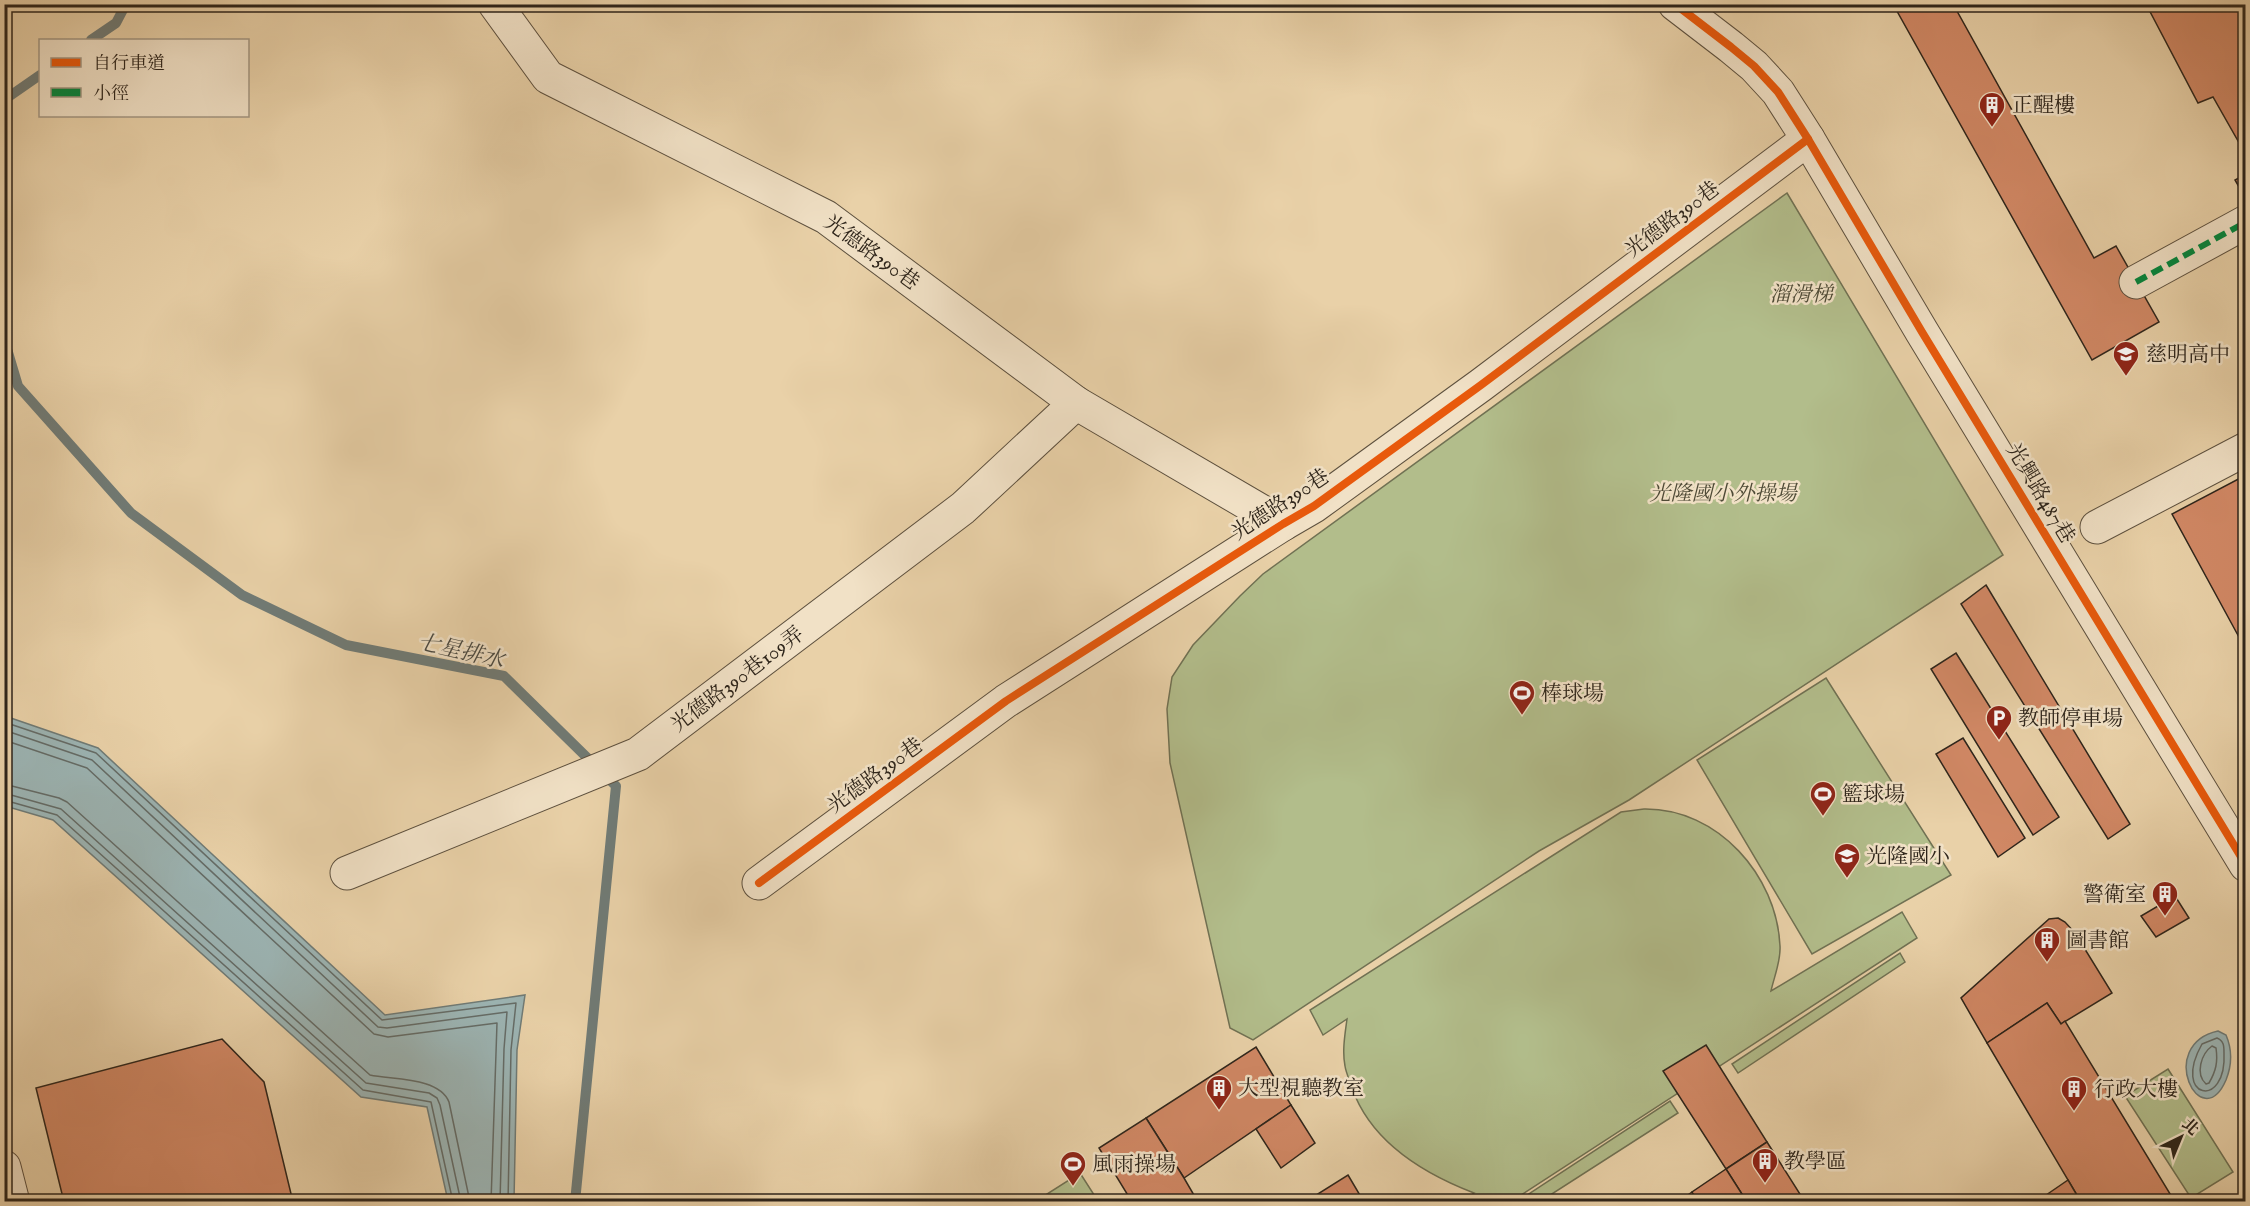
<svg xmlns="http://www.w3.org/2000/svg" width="2250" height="1206" font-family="'IM FELL English','Noto Serif TC',serif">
  <rect width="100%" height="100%" fill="#e9d1a8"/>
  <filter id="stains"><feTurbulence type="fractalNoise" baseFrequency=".00333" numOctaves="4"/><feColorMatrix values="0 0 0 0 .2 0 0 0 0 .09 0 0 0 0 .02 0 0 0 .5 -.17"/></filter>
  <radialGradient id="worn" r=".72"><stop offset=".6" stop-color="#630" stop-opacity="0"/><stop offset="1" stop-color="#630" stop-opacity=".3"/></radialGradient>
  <g fill="#b2bd8b" stroke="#707153" stroke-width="1.5">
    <path d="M1787,193L2003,555L1629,800L1539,851L1253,1040L1230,1028L1170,763L1167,709L1172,677L1193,645L1240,596L1263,574Z"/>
    <path d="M1826,678L1951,875L1812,954L1697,760Z"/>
    <path d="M1644,809C1718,808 1777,876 1780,946C1781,961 1774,977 1771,991L1902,912L1917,938L1512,1201H1462L1474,1193C1422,1173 1371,1142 1352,1088C1350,1081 1346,1073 1345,1066C1342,1051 1345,1034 1347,1019L1323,1035L1310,1010L1621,812Z"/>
    <path d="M1900,953L1905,962L1738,1073L1732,1064Z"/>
    <path d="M2168,1069L2233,1172L2191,1198L2125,1096Z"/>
    <path d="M1670,1101L1678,1113L1541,1201H1522L1521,1199Z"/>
    <path d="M1080,1173L1098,1201H1036Z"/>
  </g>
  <g fill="#9cb4b3" stroke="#707b76" stroke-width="1.5">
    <path d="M5,716L98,748L385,1015L525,995L517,1050L514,1201H448L427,1107L361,1097L53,820L5,806Z"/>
    <path d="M2218,1031L2226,1035C2232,1049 2232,1065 2226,1080C2201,1137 2155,1045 2218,1031Z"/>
  </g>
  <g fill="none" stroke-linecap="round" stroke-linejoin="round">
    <g stroke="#656c67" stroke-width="1.5">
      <path d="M4,722L96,753L382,1020L516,1003L511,1050L508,1202"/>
      <path d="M4,730L92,760L378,1027L387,1028L507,1012L504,1049L500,1202"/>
      <path d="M4,740L87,768L374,1034L388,1037L497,1023L491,1202"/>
      <path d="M4,784L59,798L67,802L370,1075C393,1080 439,1077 449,1102L470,1202"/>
      <path d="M4,793L61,809L366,1083L429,1093L437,1098L440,1105L461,1202"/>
      <path d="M4,800L57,815L363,1090L431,1102L453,1202"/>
      <path d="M2217,1038C2224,1041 2224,1046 2224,1053C2227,1110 2171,1099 2202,1044Z"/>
      <path d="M2212,1046L2216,1048C2218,1062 2216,1071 2209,1083L2206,1084C2195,1074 2201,1054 2212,1046Z"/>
    </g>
    <g stroke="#707b76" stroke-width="10">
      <path d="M91,40L116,23L126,4"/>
      <path d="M4,100L40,75"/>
      <path d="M4,339L18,386L131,513L242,595L346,645L504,676L616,786L575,1202"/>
    </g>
  </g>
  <g fill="#d18865" stroke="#2e251b" stroke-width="1.5">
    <path d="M1893,4H1969L1957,11L2094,258L2116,246L2159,322L2092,360Z"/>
    <path d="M2146,4H2246V155L2213,97L2198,103Z"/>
    <path d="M2246,174V199L2235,180Z"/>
    <path d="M2246,475V650L2172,514Z"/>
    <path d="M1986,585L2130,824L2108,839L1961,604Z"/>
    <path d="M1956,653L2059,817L2033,835L1931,669Z"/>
    <path d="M1963,738L2025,838L1998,857L1936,754Z"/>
    <path d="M2175,896L2189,918L2156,937L2141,916Z"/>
    <path d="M2058,918L2065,922L2075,933L2112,993L2061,1024L2047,1003L1987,1043L1961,998L2049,919Z"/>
    <path d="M2047,1003L2061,1024L2065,1021L2175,1202H2081L1987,1043Z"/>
    <path d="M222,1039L264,1082L293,1202H64L36,1088Z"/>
    <path d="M1706,1045L1767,1142L1726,1169L1663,1071Z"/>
    <path d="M1256,1047L1291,1105L1184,1178L1146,1118Z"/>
    <path d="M1291,1105L1315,1143L1281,1168L1256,1129Z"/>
    <path d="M1146,1118L1184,1178L1198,1202H1132L1099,1148Z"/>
    <path d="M1767,1142L1805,1202H1747L1726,1169Z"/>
    <path d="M1726,1169L1747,1202H1697L1692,1192Z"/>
    <path d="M1348,1175L1364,1202H1305Z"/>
    <path d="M2068,1180L2081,1202H2036Z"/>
    <path d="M1692,1192L1697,1202H1678Z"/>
  </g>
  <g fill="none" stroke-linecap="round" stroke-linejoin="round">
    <g stroke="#5d503e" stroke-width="35">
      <g id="minor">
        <path d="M495,4L548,77L826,217L1076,403L1283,524"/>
        <path d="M1675,4L1731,47L1754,66L1778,92L1808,139L1922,332L2246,865"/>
        <path d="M2136,282L2246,222"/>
        <path d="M2097,527L2246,449"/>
        <path d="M347,873L638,754L963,508L1076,403"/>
        <path d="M759,883L1006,701L1283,524L1314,506L1481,385L1808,139"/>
        <path d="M4,1167L13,1202"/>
      </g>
    </g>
    <use href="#minor" stroke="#f1e1c6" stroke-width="33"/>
    <path stroke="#00873e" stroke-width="6" stroke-dasharray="12 6" stroke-linecap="butt" d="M2136,282L2246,222"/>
    <g stroke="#f1e1c6" stroke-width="11">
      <g id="cycleway">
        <path d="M1675,4L1731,47L1754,66L1778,92L1808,139L1922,332L2246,865"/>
        <path d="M759,883L1006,701L1283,524L1314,506L1481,385L1808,139"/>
      </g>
    </g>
    <use href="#cycleway" stroke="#e8590c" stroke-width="8"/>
  </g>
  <defs>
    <g id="building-pin" transform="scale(1.35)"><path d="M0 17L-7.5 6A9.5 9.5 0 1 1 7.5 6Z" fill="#8f2418" stroke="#f1e1c6"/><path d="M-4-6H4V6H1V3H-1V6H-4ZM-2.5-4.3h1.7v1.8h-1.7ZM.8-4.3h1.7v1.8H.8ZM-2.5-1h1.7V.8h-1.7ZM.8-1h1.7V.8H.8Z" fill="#fff"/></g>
    <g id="school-pin" transform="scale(1.35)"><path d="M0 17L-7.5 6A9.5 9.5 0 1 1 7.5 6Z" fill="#8f2418" stroke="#f1e1c6"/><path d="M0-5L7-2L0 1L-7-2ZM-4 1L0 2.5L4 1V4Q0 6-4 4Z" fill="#fff"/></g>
    <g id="stadium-pin" transform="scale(1.35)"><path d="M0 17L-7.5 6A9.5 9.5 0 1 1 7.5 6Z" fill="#8f2418" stroke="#f1e1c6"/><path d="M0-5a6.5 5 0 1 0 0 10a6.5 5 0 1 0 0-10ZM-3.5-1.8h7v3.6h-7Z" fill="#fff"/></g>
    <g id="parking-pin" transform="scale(1.35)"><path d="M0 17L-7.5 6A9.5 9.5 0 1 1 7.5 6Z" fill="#8f2418" stroke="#f1e1c6"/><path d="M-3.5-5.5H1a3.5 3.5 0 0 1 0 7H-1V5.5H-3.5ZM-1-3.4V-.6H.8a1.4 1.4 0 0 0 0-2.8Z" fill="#fff"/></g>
  </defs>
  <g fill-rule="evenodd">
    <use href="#building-pin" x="1992" y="105"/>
    <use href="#school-pin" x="2126" y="354"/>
    <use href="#stadium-pin" x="1522" y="693"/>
    <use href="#parking-pin" x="1999" y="718"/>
    <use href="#stadium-pin" x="1823" y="794"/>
    <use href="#school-pin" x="1847" y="856"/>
    <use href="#building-pin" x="2165" y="894"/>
    <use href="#building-pin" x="2047" y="940"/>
    <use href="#building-pin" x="1219" y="1088"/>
    <use href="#building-pin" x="2074" y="1089"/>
    <use href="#building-pin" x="1765" y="1161"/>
    <use href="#stadium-pin" x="1073" y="1164"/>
  </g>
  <g text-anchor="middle" stroke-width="5" stroke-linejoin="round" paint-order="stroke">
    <g font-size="21" fill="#2e251b" stroke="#f1e1c6" text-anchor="start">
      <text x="2012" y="112">正醒樓</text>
      <text x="2146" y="361">慈明高中</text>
      <text x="1541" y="700">棒球場</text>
      <text x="2018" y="725">教師停車場</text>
      <text x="1842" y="801">籃球場</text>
      <text x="1866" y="863">光隆國小</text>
      <text x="2146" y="901" text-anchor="end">警衛室</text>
      <text x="2066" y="947">圖書館</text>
      <text x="1238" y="1095">大型視聽教室</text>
      <text x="2094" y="1096">行政大樓</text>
      <text x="1784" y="1168">教學區</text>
      <text x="1092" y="1171">風雨操場</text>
    </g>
    <g font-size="21" fill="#2e251b" stroke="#f1e1c6">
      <text transform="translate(1672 219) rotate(-37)" y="7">光德路390巷</text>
      <text transform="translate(872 252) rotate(36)" y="7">光德路390巷</text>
      <text transform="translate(2041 493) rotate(59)" y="7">光興路487巷</text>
      <text transform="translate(1280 504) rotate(-33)" y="7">光德路390巷</text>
      <text transform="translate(737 679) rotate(-37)" y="7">光德路390巷109弄</text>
      <text transform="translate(875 775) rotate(-36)" y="7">光德路390巷</text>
    </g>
    <g font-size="21" font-style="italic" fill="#4f4b37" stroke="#f1e1c6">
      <text x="1801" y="301">溜滑梯</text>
      <text x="1723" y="500">光隆國小外操場</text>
    </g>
    <g font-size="22" font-style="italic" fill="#4a4941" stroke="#f1e1c6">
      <text transform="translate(461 650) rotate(13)" y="8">七星排水</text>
    </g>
  </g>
  <rect width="2250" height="1206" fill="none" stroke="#e9d1a8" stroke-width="24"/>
  <rect x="6" y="6" width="2238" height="1194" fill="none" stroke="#2e251b" stroke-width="3"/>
  <rect x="12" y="12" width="2226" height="1182" fill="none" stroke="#2e251b" stroke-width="1.5"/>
  <rect x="39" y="39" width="210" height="78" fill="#f1e1c6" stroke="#a39682" stroke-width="1.5"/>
  <rect x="51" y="58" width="30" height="9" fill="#e8590c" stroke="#a39682" stroke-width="1.5"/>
  <text x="93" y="69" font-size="18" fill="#2e251b">自行車道</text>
  <rect x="51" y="88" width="30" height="9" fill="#00873e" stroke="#a39682" stroke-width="1.5"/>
  <text x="93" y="99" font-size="18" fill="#2e251b">小徑</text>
  <g transform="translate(2181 1137) rotate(43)" stroke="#f1e1c6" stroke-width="4.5" paint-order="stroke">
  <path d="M0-4.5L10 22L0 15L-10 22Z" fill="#2e251b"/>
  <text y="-9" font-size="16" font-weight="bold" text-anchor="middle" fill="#2e251b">北</text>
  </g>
  <rect width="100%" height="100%" filter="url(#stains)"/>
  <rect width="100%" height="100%" fill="url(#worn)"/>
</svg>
